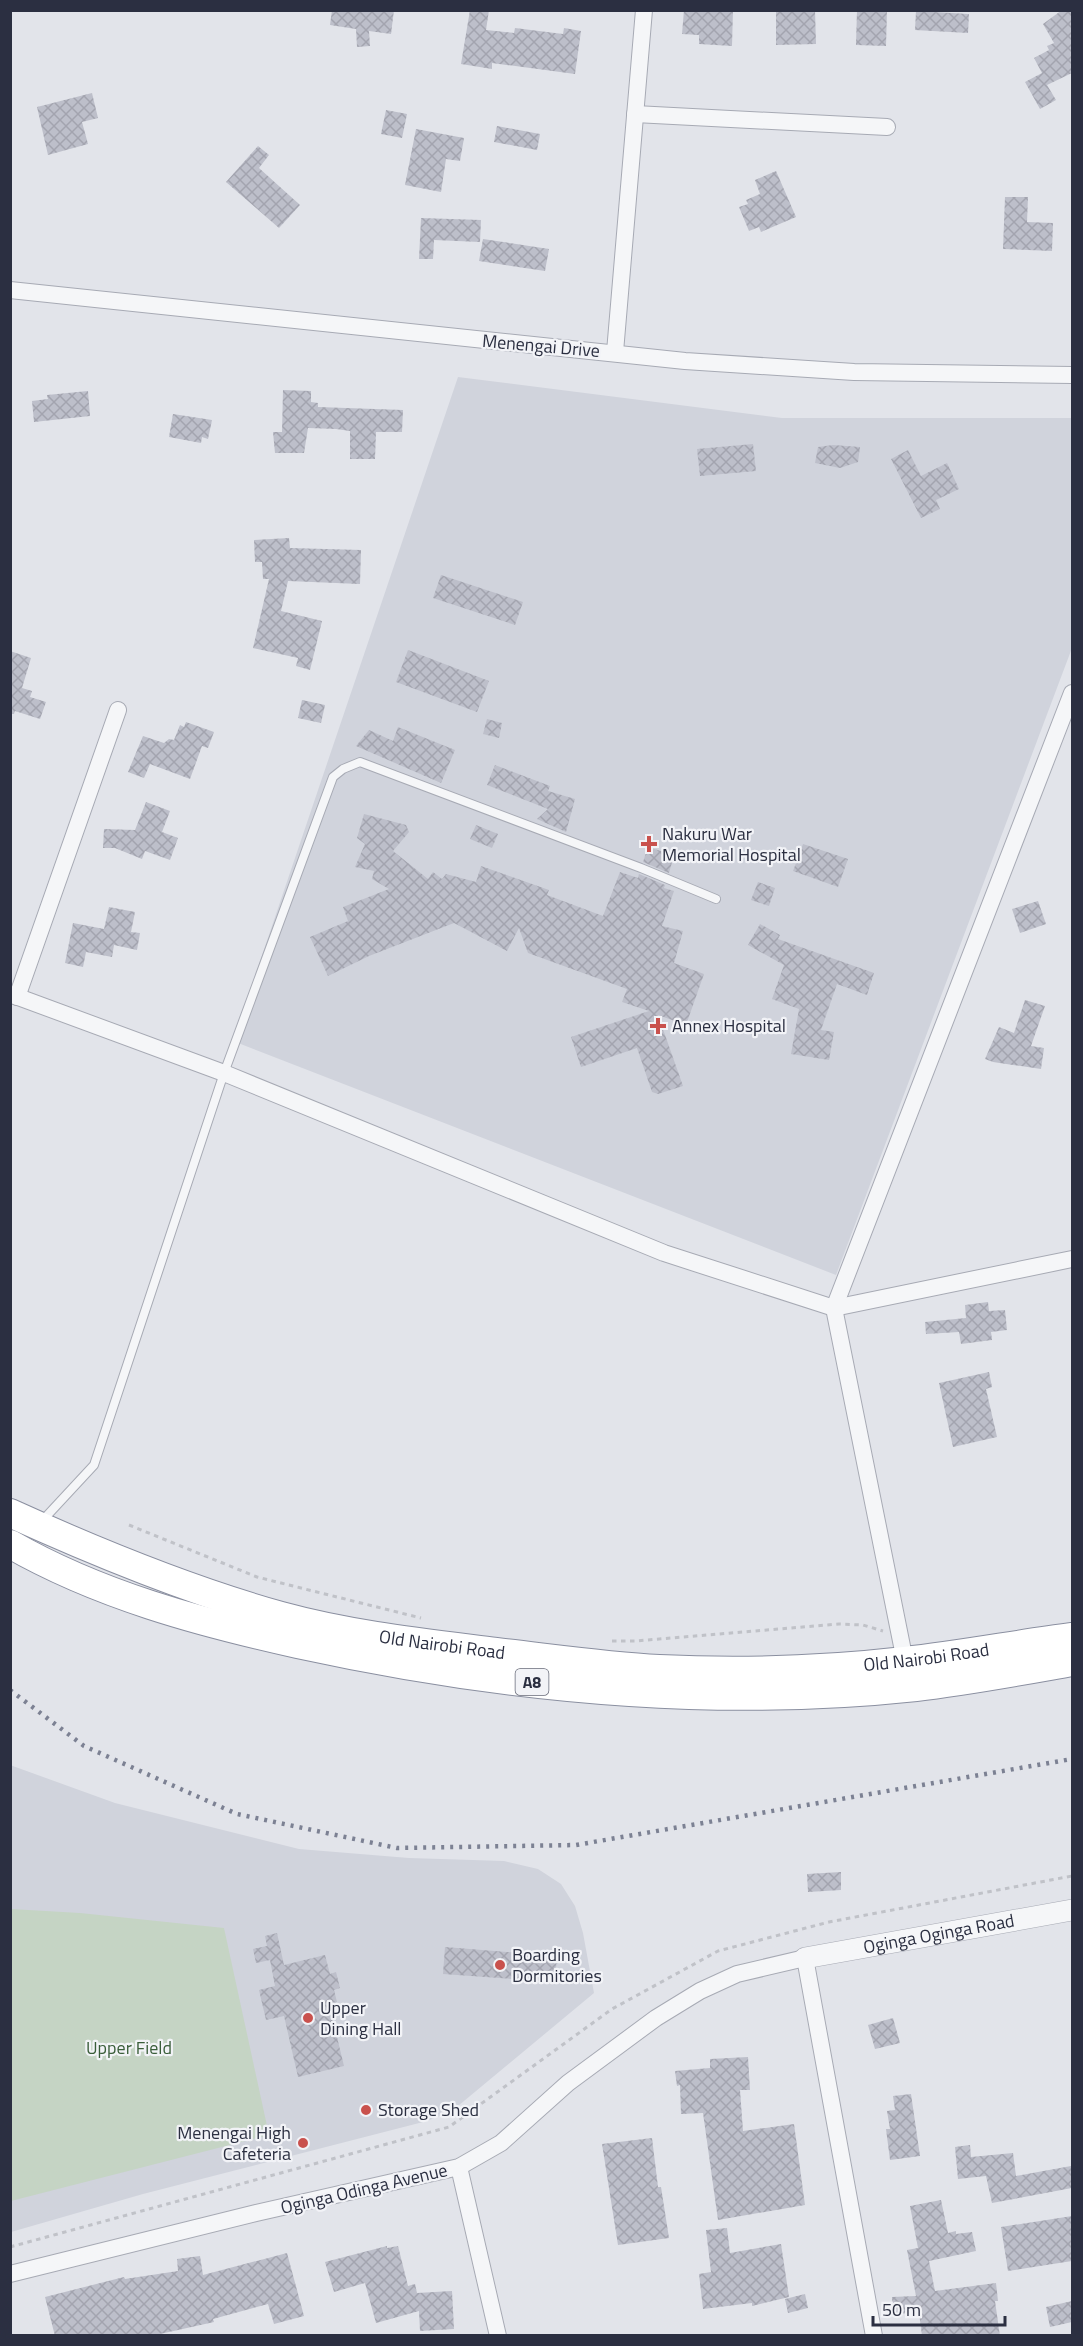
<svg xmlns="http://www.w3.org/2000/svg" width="1083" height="2346" font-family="'Titillium Web',sans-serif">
  <defs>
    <pattern id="building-cross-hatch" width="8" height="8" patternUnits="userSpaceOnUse" patternTransform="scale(1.5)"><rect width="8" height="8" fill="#bdbfca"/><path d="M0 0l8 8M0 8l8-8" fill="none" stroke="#a3a4af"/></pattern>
  </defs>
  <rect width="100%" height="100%" fill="#e2e4ea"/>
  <g fill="#d0d3dc">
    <path d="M458,377L782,418H1072V648L836,1275L233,1041Z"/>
    <path d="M10,1765L115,1803L299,1849L409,1858L504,1861L538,1869L561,1884L575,1906L583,1933L594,1993L452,2111L427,2121L143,2194L11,2232Z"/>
  </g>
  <path fill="#c5d4c4" d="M11,1909L80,1913L224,1928L269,2135L11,2201Z"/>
  <g fill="url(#building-cross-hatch)">
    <path d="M332,10H394L391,34L369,31L370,46L357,47L356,29L330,25Z"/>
    <path d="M470,10H489L486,30L514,33L515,28L563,34L564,28L581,31L575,74L492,63V69L461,64Z"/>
    <path d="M684,10H733L732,46L699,44V35L682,34Z"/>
    <path d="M776,10H815L816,44L776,45Z"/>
    <path d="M857,10H887L886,46L856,45Z"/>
    <path d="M1062,10H1072V73L1047,85L1056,100L1040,109L1025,82L1042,73L1034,58L1049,50L1047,46L1054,43L1043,24Z"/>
    <path d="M916,11L969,14L968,33L915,30Z"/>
    <path d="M92,93L98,118L82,122L88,144L48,155L37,107Z"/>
    <path d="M386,110L407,114L402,138L381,134Z"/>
    <path d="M497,126L540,134L537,150L494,142Z"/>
    <path d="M416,129L464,138L460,161L446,159L441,192L405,185Z"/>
    <path d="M258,146L269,155L259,168L300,205L279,228L226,182Z"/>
    <path d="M776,171L796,217L761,232L759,227L749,231L739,207L748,204L746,200L760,194L755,180Z"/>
    <path d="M1005,197H1028L1027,222L1053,223L1052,251L1003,249Z"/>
    <path d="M421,218L481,220L480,242L434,240L433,259H419Z"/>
    <path d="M483,239L549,249L545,271L479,261Z"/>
    <path d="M283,390L311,391V402L318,403V407L403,410L402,432H376L375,459H350V431L336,429L308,428L304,453H275L273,432H282Z"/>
    <path d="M88,391L90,416L34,422L32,401L48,399L47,395Z"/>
    <path d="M173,414L212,420L208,439L202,437L201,443L169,437Z"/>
    <path d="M753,444L756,471L700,476L697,449Z"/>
    <path d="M833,445L860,447L858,462L840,468L815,463L818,447Z"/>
    <path d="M908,450L921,476L947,463L959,489L936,500L940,509L921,518L891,459Z"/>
    <path d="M289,538L290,548L361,550L360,584L288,581L281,611L322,621L310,670L296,666L298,658L253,648L269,579H263L262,562H255L254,540Z"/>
    <path d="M441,575L523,602L515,625L433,598Z"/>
    <path d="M408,650L489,681L477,712L396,682Z"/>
    <path d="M10,651L31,658L22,688L32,691L30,697L46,702L40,719L15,711L14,714H10Z"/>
    <path d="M302,700L325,705L321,723L298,718Z"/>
    <path d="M487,719L502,723L499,738L483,734Z"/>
    <path d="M186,722L214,732L208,748L202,746L190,779L150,764L144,778L128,772L143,736L164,743L169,739L174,740L180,725L184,727Z"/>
    <path d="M398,727L455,750L441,783L356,746L369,730L393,741Z"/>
    <path d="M495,765L550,786L548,791L575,799L566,832L537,819L548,809L487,785Z"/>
    <path d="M146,802L170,811L162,832L178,838L170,860L145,851L142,859L115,848H103L104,829L135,830Z"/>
    <path d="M364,814L406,825L409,832L393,851L428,879L433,872L442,879L446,874L476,882L481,866L549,890L547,895L603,916L620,872L638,878L639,874L665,885L664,888L674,891L662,926L683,931L674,963L704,974L686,1025L658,1015L683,1086L658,1094L652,1092L637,1048L581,1067L571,1037L649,1011L622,1002L627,989L528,953L519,928L507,951L454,923L369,956L328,976L310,937L348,921L343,907L389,889L372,879L374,871L355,867L365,844L357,838Z"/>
    <path d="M476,825L498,834L492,848L470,839Z"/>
    <path d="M803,844L848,859L838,887L793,871Z"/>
    <path d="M648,847L674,855L669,873L643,862Z"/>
    <path d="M758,882L775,888L769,906L751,900Z"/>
    <path d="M1038,901L1046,924L1020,933L1012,909Z"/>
    <path d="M109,907L135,912L131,932L140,933L137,950L114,945L112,957L86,952L83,967L65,963L73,923L104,929Z"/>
    <path d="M760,924L780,935L778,939L874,973L867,995L837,984L821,1030L834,1032L829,1060L791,1054L799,1009L772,999L784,965L748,945Z"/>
    <path d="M1025,1000L1045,1006L1031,1046L1044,1048L1041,1069L993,1062L985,1059L999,1027L1014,1033Z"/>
    <path d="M988,1302L989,1311L1005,1310L1007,1330L991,1332L992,1340L961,1344L959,1332L926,1334L925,1322L966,1318L965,1305Z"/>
    <path d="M989,1372L992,1387L986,1389L997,1437L953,1447L939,1383Z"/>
    <path d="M841,1872V1890L808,1892L807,1874Z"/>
    <path d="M277,1933L284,1965L325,1955L330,1974L336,1972L340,1988L334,1990L337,2002L329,2004L344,2066L298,2077L284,2016L266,2020L259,1990L275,1986L270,1960L256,1963L253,1949L267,1946L265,1936Z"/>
    <path d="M445,1947L557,1956L555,1982L443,1974Z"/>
    <path d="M893,2018L900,2043L875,2049L868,2025Z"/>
    <path d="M748,2057L750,2090H740L743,2131L794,2124L805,2205L718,2220L703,2113L681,2114L680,2085L677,2086L675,2071L710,2068V2059Z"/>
    <path d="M911,2094L920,2156L890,2160L886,2129H890L887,2111L895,2110L893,2096Z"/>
    <path d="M652,2138L658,2187H661L669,2238L618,2245L602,2144Z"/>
    <path d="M970,2145L971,2157L1013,2153L1016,2176L1071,2166L1072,2188L992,2203L986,2176L958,2179L955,2147Z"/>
    <path d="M941,2200L948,2233L956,2231V2234L972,2232L976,2251L929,2261L935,2291L996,2283L998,2301H995L1000,2336H922L919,2313L893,2314L892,2297L916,2296L907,2250L918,2248L910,2206Z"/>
    <path d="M1072,2216V2261L1008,2271L1001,2227Z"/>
    <path d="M727,2228L730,2253L781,2244L789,2297L752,2306V2303L703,2309L699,2274L711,2272L706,2230Z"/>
    <path d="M387,2246V2248L398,2246L408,2286L415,2284L417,2293L452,2291L454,2329L420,2331L419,2311L376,2323L365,2283L334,2292L325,2262Z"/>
    <path d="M287,2253L304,2316L274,2324L268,2304L213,2319L214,2322L151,2336H55L45,2297L124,2277L125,2279L178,2271L177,2259L200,2256L203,2275Z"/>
    <path d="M805,2294L808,2308L788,2313L785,2299Z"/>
    <path d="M1072,2301V2322L1050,2327L1046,2307Z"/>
  </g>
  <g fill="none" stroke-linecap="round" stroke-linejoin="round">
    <g stroke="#a7aab4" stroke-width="10">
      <path id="service" d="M42,1521L94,1465L224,1073L333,777L343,769L360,762L641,868L716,899"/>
    </g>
    <g stroke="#a7aab4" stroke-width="18">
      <g id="minor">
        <path d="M635,114L887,127"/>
        <path d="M10,290L685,361L854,372L1072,375"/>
        <path d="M615,352L644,10"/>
        <path d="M10,994L224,1073L664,1253L834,1308L1072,1259"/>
        <path d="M17,997L118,710"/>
        <path d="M905,1661L834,1308L1072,693"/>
        <path d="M459,2167L498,2336"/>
        <path d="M10,2274L256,2213L459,2167L501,2143L568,2083L656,2018L700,1991L737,1974L805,1958L874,2336"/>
      </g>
    </g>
    <g stroke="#a7aab4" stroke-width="22">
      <g id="tertiary">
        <path id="s1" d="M805,1958L1072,1910"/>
      </g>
    </g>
    <g stroke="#8a8fa0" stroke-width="30">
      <g id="trunk">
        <path id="s2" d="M10,1513C98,1553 188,1590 281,1616C350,1635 425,1643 496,1652C550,1658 605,1666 659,1669C739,1673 826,1670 905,1661C961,1655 1017,1644 1072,1637"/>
        <path d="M10,1544C99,1595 199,1622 298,1644C500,1688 710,1709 916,1687C968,1681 1021,1671 1072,1662"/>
      </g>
    </g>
    <g stroke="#c0c2c8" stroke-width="3" stroke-dasharray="4.5 4.5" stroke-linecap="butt">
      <path d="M129,1525L257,1577L421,1618"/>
      <path d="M612,1641H635L839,1624L863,1625L883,1631"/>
      <path d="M10,2247L449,2127L612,2009L718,1951L829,1922L1072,1876"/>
    </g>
    <use href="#service" stroke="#f5f6f8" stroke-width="8"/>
    <use href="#minor" stroke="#f5f6f8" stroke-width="16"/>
    <use href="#tertiary" stroke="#f5f6f8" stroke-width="21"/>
    <use href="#trunk" stroke="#fff" stroke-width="28"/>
    <path stroke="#7c8193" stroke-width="4.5" stroke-dasharray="3 6" stroke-linecap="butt" d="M10,1690L84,1746L237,1814L397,1848L576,1845L1072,1759"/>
  </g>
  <g fill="#c9514d" stroke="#f2f3f7" stroke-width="2">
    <path d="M646 835h6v6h6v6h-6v6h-6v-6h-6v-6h6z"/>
    <path d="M655 1017h6v6h6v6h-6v6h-6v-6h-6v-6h6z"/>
    <circle cx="500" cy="1965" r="6"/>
    <circle cx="308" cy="2018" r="6"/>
    <circle cx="366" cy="2110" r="6"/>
    <circle cx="303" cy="2143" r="6"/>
  </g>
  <g text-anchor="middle" stroke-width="4.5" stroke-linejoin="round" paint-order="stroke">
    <rect fill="#f2f3f7" stroke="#676a78" stroke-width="1.5" x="515.5" y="1669" width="33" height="26" rx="4.5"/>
    <g font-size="16" font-weight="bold" fill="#2b2f41">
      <text x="532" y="1688">A8</text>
    </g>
    <g font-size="18" fill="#2b2f41" stroke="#f2f3f7">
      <text transform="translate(541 346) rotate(5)" y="6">Menengai Drive</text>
      <text dy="6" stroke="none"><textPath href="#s2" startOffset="454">Old Nairobi Road</textPath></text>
      <text dy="6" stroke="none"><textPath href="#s2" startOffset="940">Old Nairobi Road</textPath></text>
      <text dy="6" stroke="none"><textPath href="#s1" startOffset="136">Oginga Oginga Road</textPath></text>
      <text transform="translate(364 2189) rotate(-13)" y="6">Oginga Odinga Avenue</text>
    </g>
    <g font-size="18" fill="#2b2f41" stroke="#f2f3f7" text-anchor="start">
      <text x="662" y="840">Nakuru War<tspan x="662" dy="21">Memorial Hospital</tspan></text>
      <text x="672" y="1032">Annex Hospital</text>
      <text x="512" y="1961">Boarding<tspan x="512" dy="21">Dormitories</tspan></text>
      <text x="320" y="2014">Upper<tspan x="320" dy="21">Dining Hall</tspan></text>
      <text x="378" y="2116">Storage Shed</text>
      <text x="291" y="2139" text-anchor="end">Menengai High<tspan x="291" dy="21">Cafeteria</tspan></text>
    </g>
    <g font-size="18" fill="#395d39" stroke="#f2f3f7">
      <text x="129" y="2054">Upper Field</text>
    </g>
  </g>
  <rect width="1083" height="2346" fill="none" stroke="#2b2f41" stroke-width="24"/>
  <path d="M873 2316v9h132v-9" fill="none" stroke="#2b2f41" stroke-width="3"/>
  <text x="882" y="2316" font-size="18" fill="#2b2f41" stroke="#f2f3f7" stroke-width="4.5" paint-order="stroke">50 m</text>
</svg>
